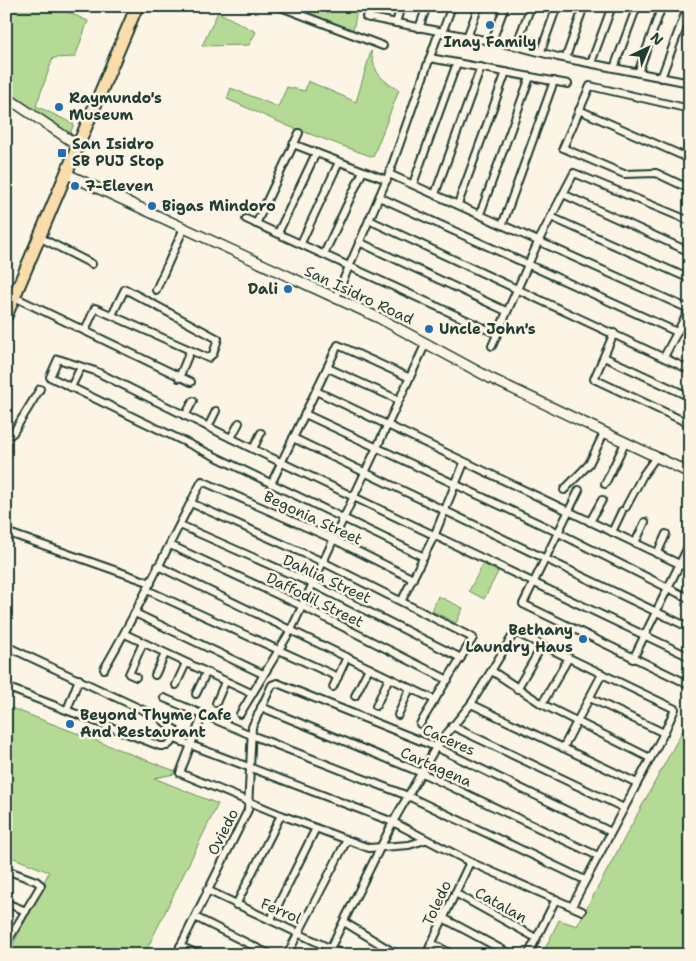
<svg xmlns="http://www.w3.org/2000/svg" width="696" height="961" font-family="'Shantell Sans',sans-serif">
  <rect width="100%" height="100%" fill="#fcf5e5"/>
  <filter id="ink" filterUnits="userSpaceOnUse"><feTurbulence type="fractalNoise" baseFrequency=".02" numOctaves="2"/><feDisplacementMap in="SourceGraphic" scale="10" xChannelSelector="R" yChannelSelector="G"/><feConvolveMatrix kernelMatrix="1 2 1 2 8 2 1 2 1" color-interpolation-filters="sRGB"/></filter>
  <g filter="url(#ink)">
    <g fill="#b5da95" stroke="#6a8c64">
      <path d="M6,6H54L88,21L75,57L53,58L36,106L74,124L69,136L6,94Z"/>
      <path d="M273,6H358L352,35Z"/>
      <path d="M218,12L256,32L249,45L202,46Z"/>
      <path d="M371,51C375,74 379,78 399,90L373,157L288,126L227,99L231,88L278,107L287,87L305,91L308,81L356,102Z"/>
      <path d="M483,564L498,572L484,599L469,591Z"/>
      <path d="M438,596L463,608L456,623L432,611Z"/>
      <path d="M6,706L180,773L154,778L218,804L144,955H8L49,872L6,855Z"/>
      <path d="M690,717V955H542L559,920L577,926Z"/>
    </g>
    <g fill="none" stroke-linecap="round" stroke-linejoin="round">
      <g stroke="#1f3d34" stroke-width="10">
        <g id="street">
          <path d="M278,6L383,46"/>
          <path d="M366,17L516,46L558,57L690,83"/>
          <path d="M369,18L372,6"/>
          <path d="M396,23L401,6"/>
          <path d="M419,28L427,6"/>
          <path d="M442,33L452,6"/>
          <path d="M467,37L479,6"/>
          <path d="M492,41L505,6"/>
          <path d="M516,46L531,6"/>
          <path d="M541,51L557,6"/>
          <path d="M566,57L584,6"/>
          <path d="M430,58L568,84"/>
          <path d="M591,63L612,6"/>
          <path d="M614,68L637,6"/>
          <path d="M638,73L662,6"/>
          <path d="M661,78L688,6"/>
          <path d="M686,82L690,71"/>
          <path d="M690,109L590,86L563,148L624,174L656,173L690,189"/>
          <path d="M579,110L690,159"/>
          <path d="M293,144L387,180"/>
          <path d="M389,174L689,309"/>
          <path d="M413,184L457,63"/>
          <path d="M435,194L481,67"/>
          <path d="M563,194L690,252"/>
          <path d="M379,197L677,332"/>
          <path d="M458,204L506,72"/>
          <path d="M480,214L530,77"/>
          <path d="M551,217L690,279"/>
          <path d="M246,219L497,334"/>
          <path d="M369,220L690,370"/>
          <path d="M503,223L554,81"/>
          <path d="M256,224L299,133"/>
          <path d="M278,233L316,153"/>
          <path d="M39,237L92,264"/>
          <path d="M359,242L506,311"/>
          <path d="M301,243L339,162"/>
          <path d="M324,254L363,171"/>
          <path d="M156,290L184,228"/>
          <path d="M6,293L191,382"/>
          <path d="M335,299L389,174L439,32"/>
          <path d="M85,331L95,308L208,358L213,354L218,339L125,289L112,315"/>
          <path d="M614,333L594,379L690,424"/>
          <path d="M492,346L539,240L574,173L690,221"/>
          <path d="M604,357L690,397"/>
          <path d="M664,357L690,308"/>
          <path d="M328,368L399,400"/>
          <path d="M179,378L190,351"/>
          <path d="M71,387L81,367"/>
          <path d="M316,391L690,569"/>
          <path d="M305,414L557,532L690,599"/>
          <path d="M185,416L193,401"/>
          <path d="M208,427L216,411"/>
          <path d="M6,438L13,433L40,389"/>
          <path d="M231,438L239,423"/>
          <path d="M293,438L690,628"/>
          <path d="M253,449L261,433"/>
          <path d="M271,484L338,345L408,377"/>
          <path d="M605,484L625,443"/>
          <path d="M564,490L589,464L604,433"/>
          <path d="M579,490L523,604L690,685"/>
          <path d="M191,503L323,562L473,638L420,724"/>
          <path d="M626,507L643,475L656,457"/>
          <path d="M590,522L602,500"/>
          <path d="M180,525L313,584L461,658"/>
          <path d="M6,532L151,583"/>
          <path d="M612,532L622,511"/>
          <path d="M635,543L645,522"/>
          <path d="M170,545L302,606L448,680"/>
          <path d="M657,554L666,534"/>
          <path d="M424,557L50,377L58,359L95,371L253,449L690,657"/>
          <path d="M158,566L435,700"/>
          <path d="M147,590L338,677"/>
          <path d="M402,600L435,534L464,463"/>
          <path d="M137,614L263,674"/>
          <path d="M125,634L251,693"/>
          <path d="M6,646L160,718L175,730V739L167,746H160L6,687"/>
          <path d="M633,659L690,543"/>
          <path d="M104,669C140,608 169,543 202,481L333,539L413,579"/>
          <path d="M492,671L542,704L650,758"/>
          <path d="M155,675L165,654"/>
          <path d="M136,677L129,674L143,643"/>
          <path d="M176,685L186,663"/>
          <path d="M333,687L347,657"/>
          <path d="M517,689L542,646"/>
          <path d="M196,694L206,673"/>
          <path d="M355,696L369,668"/>
          <path d="M164,698L251,735L408,796L585,880"/>
          <path d="M590,698L664,733"/>
          <path d="M216,703L225,682"/>
          <path d="M471,704L637,783"/>
          <path d="M542,704L568,659"/>
          <path d="M376,706L389,678"/>
          <path d="M261,707L422,773L598,856"/>
          <path d="M67,710L79,679"/>
          <path d="M203,714L180,773L281,815L369,848L409,845L425,840"/>
          <path d="M240,714L291,630L426,343"/>
          <path d="M398,715L410,688"/>
          <path d="M452,726L624,808"/>
          <path d="M175,739L393,822L470,862L582,911"/>
          <path d="M563,748L602,674"/>
          <path d="M6,870L36,881L41,885L6,944"/>
          <path d="M207,890L344,955"/>
          <path d="M455,893L536,938"/>
          <path d="M6,903L26,911"/>
          <path d="M236,905L281,815"/>
          <path d="M195,917L271,955"/>
          <path d="M443,918L512,955"/>
          <path d="M271,919L316,828"/>
          <path d="M344,922L398,955"/>
          <path d="M431,943L453,955"/>
          <path d="M180,946L200,955"/>
          <path d="M176,955L248,810L252,727L272,685L277,683L436,747L611,832"/>
          <path d="M287,955L347,840"/>
          <path d="M327,955L393,822L436,747L471,704L513,635L517,633L675,709L664,733L572,906"/>
          <path d="M426,955L470,862"/>
          <path d="M528,955L556,899"/>
        </g>
      </g>
      <g stroke="#1f3d34" stroke-width="12">
        <g id="secondary">
          <path d="M6,97L79,146"/>
          <path d="M67,174L379,318L490,378L690,473"/>
        </g>
      </g>
      <g stroke="#1f3d34" stroke-width="15">
        <path id="highway" d="M6,316L137,6"/>
      </g>
      <use href="#street" stroke="#fcf5e5" stroke-width="6"/>
      <use href="#secondary" stroke="#fcf5e5" stroke-width="9"/>
      <use href="#highway" stroke="#fbddab" stroke-width="11"/>
    </g>
  </g>
  <g fill="#1f6fb2" stroke="#fcf5e5" stroke-width="2">
    <circle cx="490" cy="25" r="5"/>
    <circle cx="59" cy="107" r="5"/>
    <rect x="57" y="148" width="10" height="10" rx="2.5"/>
    <circle cx="75" cy="186" r="5"/>
    <circle cx="152" cy="206" r="5"/>
    <circle cx="288" cy="289" r="5"/>
    <circle cx="429" cy="329" r="5"/>
    <circle cx="583" cy="639" r="5"/>
    <circle cx="70" cy="724" r="5"/>
  </g>
  <g text-anchor="middle" stroke-width="5" stroke-linejoin="round" paint-order="stroke">
    <g font-size="15" font-weight="bold" fill="#1f3d34" stroke="#fcf5e5" text-anchor="start">
      <text x="490" y="47" text-anchor="middle">Inay Family</text>
      <text x="69" y="103">Raymundo's<tspan x="69" dy="17">Museum</tspan></text>
      <text x="72" y="149">San Isidro<tspan x="72" dy="17">SB PUJ Stop</tspan></text>
      <text x="85" y="191">7-Eleven</text>
      <text x="162" y="211">Bigas Mindoro</text>
      <text x="278" y="294" text-anchor="end">Dali</text>
      <text x="439" y="334">Uncle John's</text>
      <text x="573" y="635" text-anchor="end">Bethany<tspan x="573" dy="17">Laundry Haus</tspan></text>
      <text x="80" y="720">Beyond Thyme Cafe<tspan x="80" dy="17">And Restaurant</tspan></text>
    </g>
    <g font-size="15" fill="#1f3d34" stroke="#fcf5e5">
      <text transform="translate(359 295) rotate(25)" y="5">San Isidro Road</text>
      <text transform="translate(313 518) rotate(25)" y="5">Begonia Street</text>
      <text transform="translate(327 579) rotate(25)" y="5">Dahlia Street</text>
      <text transform="translate(315 600) rotate(26)" y="5">Daffodil Street</text>
      <text transform="translate(449 740) rotate(24)" y="5">Caceres</text>
      <text transform="translate(436 767) rotate(24)" y="5">Cartagena</text>
      <text transform="translate(223 832) rotate(-63)" y="5">Oviedo</text>
      <text transform="translate(437 903) rotate(-65)" y="5">Toledo</text>
      <text transform="translate(501 905) rotate(29)" y="5">Catalan</text>
      <text transform="translate(281 911) rotate(23)" y="5">Ferrol</text>
    </g>
  </g>
  <rect width="696" height="961" fill="none" stroke="#fcf5e5" stroke-width="25"/>
  <rect x="12" y="12" width="671" height="936" fill="none" stroke="#1f3d34" stroke-width="2" filter="url(#ink)"/>
  <g transform="translate(648 48) rotate(44)" stroke="#fcf5e5" stroke-width="4" paint-order="stroke">
  <path d="M0-4L9 19L0 12L-9 19Z" fill="#1f3d34"/>
  <text y="-8" font-size="14" font-weight="bold" text-anchor="middle" fill="#1f3d34">N</text>
  </g>
</svg>
